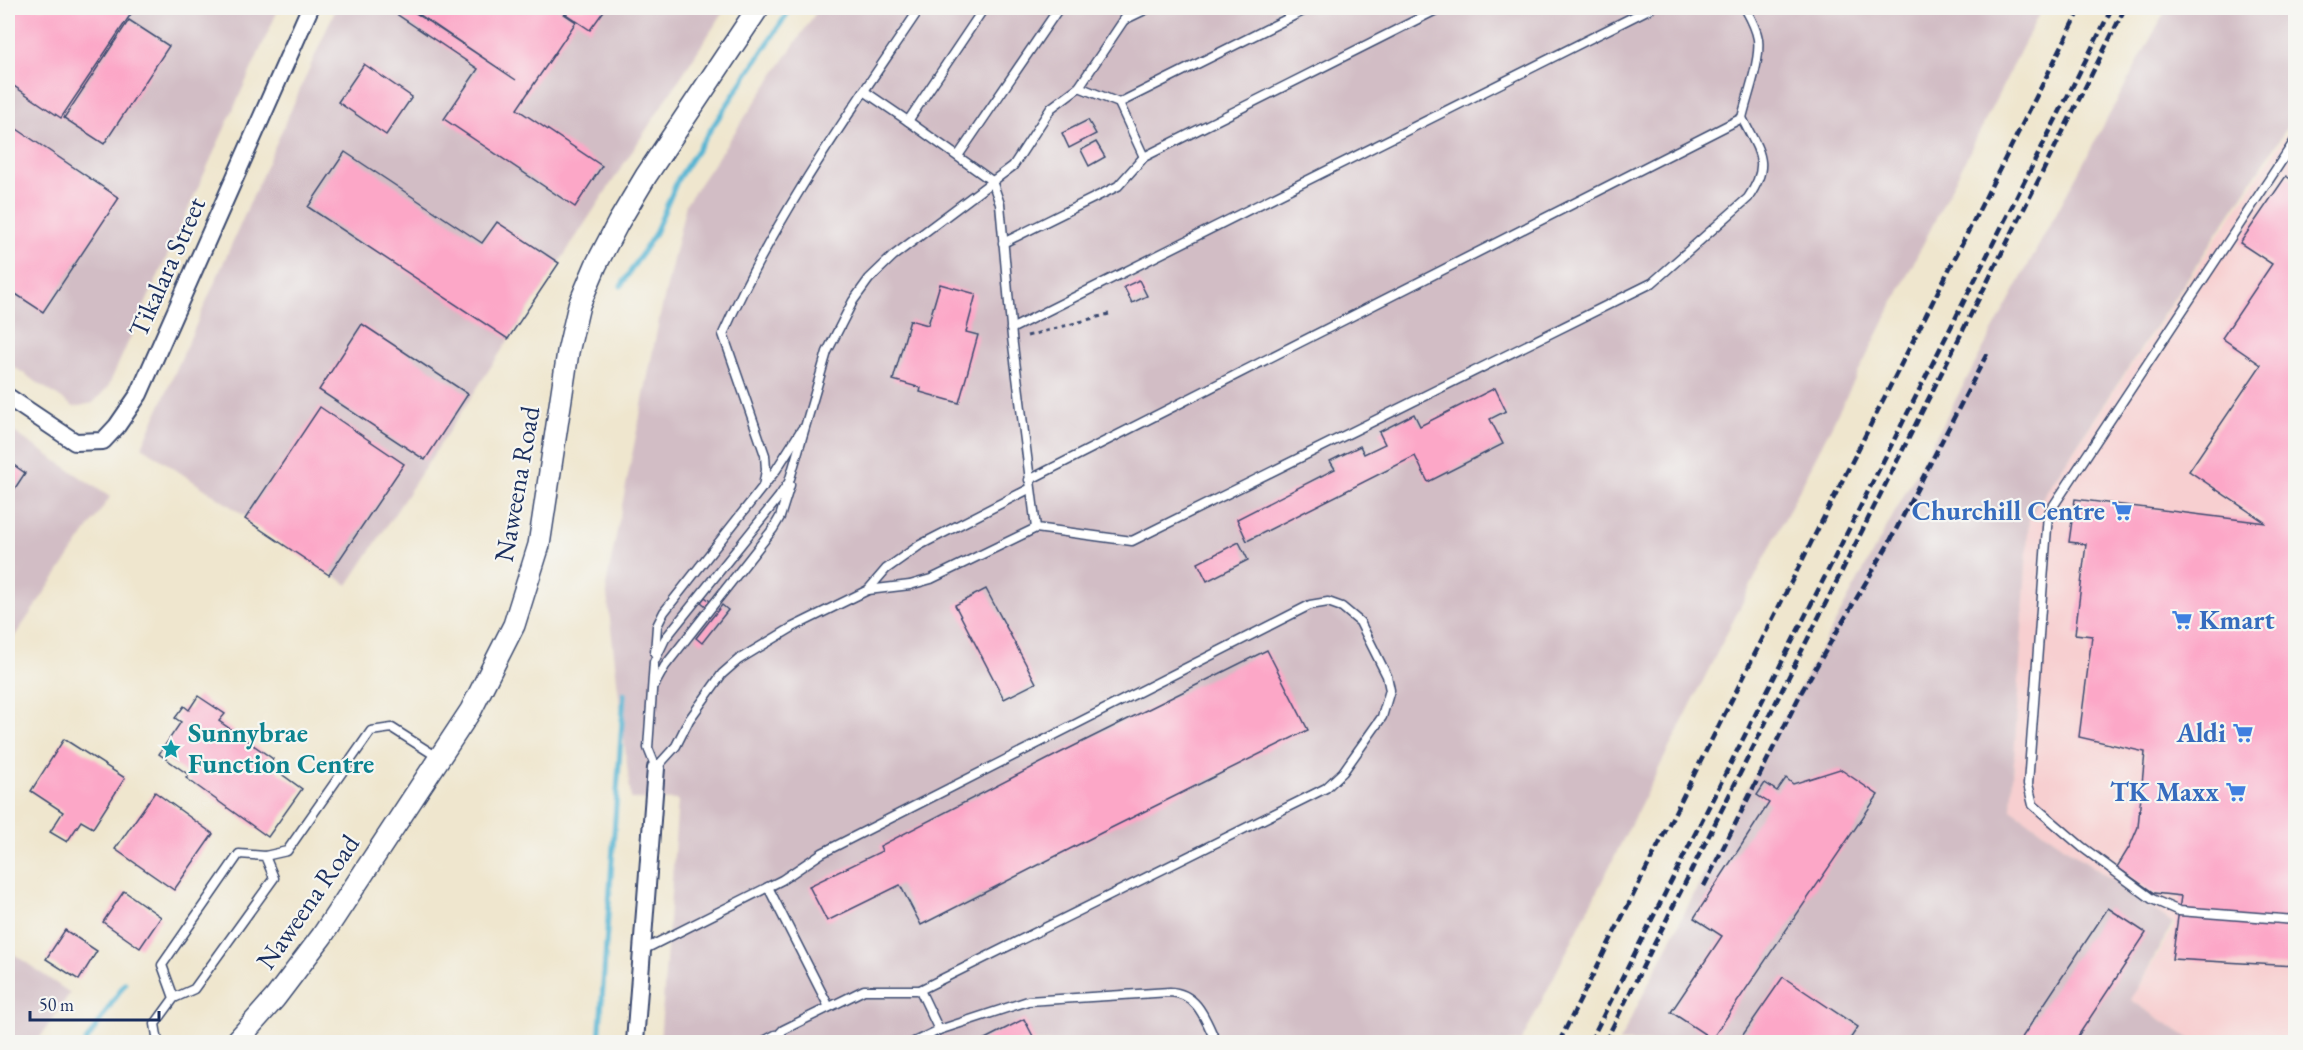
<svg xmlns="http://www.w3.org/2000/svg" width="2303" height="1050" font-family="'EB Garamond',serif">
  <rect width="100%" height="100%" fill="#f6f6f2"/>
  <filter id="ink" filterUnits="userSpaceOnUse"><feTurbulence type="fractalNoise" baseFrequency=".0167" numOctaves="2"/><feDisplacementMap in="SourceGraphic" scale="12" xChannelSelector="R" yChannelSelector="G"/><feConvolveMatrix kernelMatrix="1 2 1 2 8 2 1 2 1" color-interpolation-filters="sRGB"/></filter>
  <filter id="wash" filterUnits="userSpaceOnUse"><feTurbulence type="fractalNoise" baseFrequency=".008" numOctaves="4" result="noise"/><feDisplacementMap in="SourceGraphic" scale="24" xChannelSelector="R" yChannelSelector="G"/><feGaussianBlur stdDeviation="1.35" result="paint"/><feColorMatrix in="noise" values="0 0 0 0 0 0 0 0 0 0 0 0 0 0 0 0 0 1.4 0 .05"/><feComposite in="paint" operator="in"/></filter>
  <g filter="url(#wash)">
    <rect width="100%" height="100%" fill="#efe6ce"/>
    <path fill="#f7cfd0" d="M2295,121V1042H2195L2131,1000L2175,924L2011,809L2029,518Z"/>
    <g fill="#d2bdc5">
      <path d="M8,8H279L108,387L93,403L74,407L8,363Z"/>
      <path d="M336,8H726L348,585L142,447Z"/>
      <path d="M819,8H2042L1521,1042H660L678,800L631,799L606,586L659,320L686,204Z"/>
      <path d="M2167,8H2295V116L2029,518L2011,809L2173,923L2131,1000L2195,1042H1619L1774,736Z"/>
      <path d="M8,428L110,497L8,646Z"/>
      <path d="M8,950L70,993L37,1042H8Z"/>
    </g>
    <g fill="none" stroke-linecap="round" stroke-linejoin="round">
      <g stroke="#53b4d2" stroke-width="5">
        <path d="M621,286L655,233L678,179L791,8"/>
        <path d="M86,1042L125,983"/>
        <path d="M599,1042L624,694"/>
      </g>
    </g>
    <g id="blocks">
      <g fill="#fca7c7">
        <path d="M8,8H135L61,118L8,82Z"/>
        <path d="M394,8H408L516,80L410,8H555L576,22L517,109L602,166L575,207L444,119L478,69L392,11Z"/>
        <path d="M557,8H606L590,30Z"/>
        <path d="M129,20L169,46L104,144L64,118Z"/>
        <path d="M364,64L412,97L386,135L338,102Z"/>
        <path d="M1088,120L1096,134L1069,148L1062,133Z"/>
        <path d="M8,123L119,198L43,312L8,289Z"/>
        <path d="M1096,142L1105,157L1089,166L1081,150Z"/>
        <path d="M345,152L482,243L497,222L559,263L508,339L308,207Z"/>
        <path d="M2286,176L2296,183V966L2172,959L2181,896L2154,893L2117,867L2130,846L2138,827L2145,752L2079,737L2092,636L2075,634L2086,544L2069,542L2075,499L2266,523L2189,471L2261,365L2222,338L2272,264L2240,243Z"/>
        <path d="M1139,280L1147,296L1132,303L1124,287Z"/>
        <path d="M940,284L976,294L966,332L978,335L959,403L920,392L921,388L893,380L910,320L928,325Z"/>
        <path d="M362,324L468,394L425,460L319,390Z"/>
        <path d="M1495,388L1506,411L1490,419L1503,444L1428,482L1415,456L1247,541L1237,519L1335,469L1330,461L1360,446L1364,454L1385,444L1379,432L1414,414L1420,426Z"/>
        <path d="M320,407L404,464L329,575L245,519Z"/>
        <path d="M8,461L25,473L8,499Z"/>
        <path d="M1239,542L1248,560L1207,581L1198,563Z"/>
        <path d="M986,589L1036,683L1004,699L955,605Z"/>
        <path d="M705,597L710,601L706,606L701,602Z"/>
        <path d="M722,605L728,610L702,643L696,638Z"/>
        <path d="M1267,650L1308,730L1103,832L921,925L900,885L827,921L809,886L882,851L880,846L1062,752Z"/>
        <path d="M198,696L225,714L219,721L273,759L269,765L302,789L268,837L186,778L189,775L159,754L181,722L175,718L184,706L189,710Z"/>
        <path d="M64,739L125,778L93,828L81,821L67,842L50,832L63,812L31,791Z"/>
        <path d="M1840,769L1878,795L1712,1039L1671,1012L1722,936L1694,918L1769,803L1757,795L1765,783L1777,791L1786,778L1793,784Z"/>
        <path d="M155,792L213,834L174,890L115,849Z"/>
        <path d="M124,891L161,917L140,948L103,922Z"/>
        <path d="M2108,908L2146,933L2074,1042H2019Z"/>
        <path d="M65,930L97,951L79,980L46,959Z"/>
        <path d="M1783,977L1858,1027L1848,1042H1738Z"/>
        <path d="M1024,1019L1036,1042H979Z"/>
      </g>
    </g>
  </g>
  <g filter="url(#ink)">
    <use href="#blocks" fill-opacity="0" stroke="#3b4a6f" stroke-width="1.5"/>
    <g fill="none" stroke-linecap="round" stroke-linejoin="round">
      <g stroke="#3b4a6f" stroke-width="11">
        <g id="service">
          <path d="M1124,20L1149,8"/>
          <path d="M1079,87L1119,103L1309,8"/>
          <path d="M864,91L908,121L984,8"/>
          <path d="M1119,103L1144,157"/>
          <path d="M1742,118C1747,96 1761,60 1758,39C1756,27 1750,17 1745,8"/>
          <path d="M908,121L992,181L1000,204L1012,337L1036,528"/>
          <path d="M2296,139L2048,514L2028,784L2033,805L2082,847L2152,899L2179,911L2296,920"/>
          <path d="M958,156L1059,8"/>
          <path d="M1003,243L1118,186L1144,157L1440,8"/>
          <path d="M1011,329L1651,8"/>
          <path d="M1029,480L1742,118C1759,152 1772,163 1748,198L1652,283L1132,541L1036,528L931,579L910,585L868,590L793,627L738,660L722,674L689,720L676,746L656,768L648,748L654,662L665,639L779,497L789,482L827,352L853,301L869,279L893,256L1013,166L1051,108L1079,87L1132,8"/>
          <path d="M763,487L766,470L765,455L723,334C776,215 848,115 920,8"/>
          <path d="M868,590L886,569L920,545L1029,489"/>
          <path d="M655,653L657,626L664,612L776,470L802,429"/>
          <path d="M655,684L665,666L773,529L780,517L790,485"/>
          <path d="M265,856L287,851L371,731L392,728L439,758"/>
          <path d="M768,887L829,1007"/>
          <path d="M641,951L782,880L822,853L1310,605L1328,602L1342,607L1360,622L1387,676L1390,690L1382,717L1343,772L1326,788L920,990H864L783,1030L772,1042"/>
          <path d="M920,990L939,1030"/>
          <path d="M158,1042L155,1024L174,998L194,989L274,878L265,856L239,854L162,965L174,998"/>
          <path d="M762,1042L775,1035"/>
          <path d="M914,1042L939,1030L1028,1001L1170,992C1198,993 1206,1021 1216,1042"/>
        </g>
      </g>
      <g stroke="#3b4a6f" stroke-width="20">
        <g id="minor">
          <path d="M8,397L75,442L103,441L117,426L139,394L310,8"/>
          <path d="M635,1042L656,768"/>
        </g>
      </g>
      <g stroke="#3b4a6f" stroke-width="24">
        <path id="tertiary" d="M236,1042L275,998L322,936L471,710L514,625L539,545L568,352L579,305L596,265L618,223L646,176L758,8"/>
      </g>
      <path stroke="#3b4a6f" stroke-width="3" stroke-dasharray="4.5 4.5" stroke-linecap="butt" d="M1027,336L1109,314"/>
      <use href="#service" stroke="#fff" stroke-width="8"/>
      <use href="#minor" stroke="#fff" stroke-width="16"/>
      <use href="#tertiary" stroke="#fff" stroke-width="21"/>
      <g stroke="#1b2f5e" stroke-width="4.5" stroke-dasharray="9 4.5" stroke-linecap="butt">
        <path d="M1704,886L1802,691L1889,543L1989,350"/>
        <path d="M1559,1042L2081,8"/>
        <path d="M1590,1042L2112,8"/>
        <path d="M1605,1042L2125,8"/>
      </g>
    </g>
  </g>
  <defs>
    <g id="supermarket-bare" transform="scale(1.62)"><path d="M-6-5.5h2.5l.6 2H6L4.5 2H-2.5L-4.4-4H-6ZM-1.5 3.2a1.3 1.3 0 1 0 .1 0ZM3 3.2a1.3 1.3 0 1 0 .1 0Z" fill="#3f7fe0" stroke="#f6f6f2" stroke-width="2.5" paint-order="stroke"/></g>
    <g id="sight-bare" transform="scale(1.62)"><path d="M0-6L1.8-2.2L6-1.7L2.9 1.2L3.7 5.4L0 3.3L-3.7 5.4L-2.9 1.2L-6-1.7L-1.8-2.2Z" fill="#0f9aa8" stroke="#f6f6f2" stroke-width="2.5" paint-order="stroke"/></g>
  </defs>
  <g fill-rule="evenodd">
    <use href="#supermarket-bare" x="2122" y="511"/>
    <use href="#supermarket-bare" x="2182" y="620"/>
    <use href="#supermarket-bare" x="2243" y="733"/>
    <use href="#sight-bare" x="171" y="749"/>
    <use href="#supermarket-bare" x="2236" y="792"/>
  </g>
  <g text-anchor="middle" stroke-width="4.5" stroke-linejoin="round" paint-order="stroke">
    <g font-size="27" fill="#1b2f5e" stroke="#f6f6f2">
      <text transform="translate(167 267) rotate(-66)" y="9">Tikalara Street</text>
      <text transform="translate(517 484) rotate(-80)" y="9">Naweena Road</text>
      <text transform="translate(308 902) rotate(-55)" y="9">Naweena Road</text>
    </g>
    <g font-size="27" font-weight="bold" fill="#366cbe" stroke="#f6f6f2" text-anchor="end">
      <text x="2105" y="520">Churchill Centre</text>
      <text x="2199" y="629" text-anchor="start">Kmart</text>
      <text x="2226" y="742">Aldi</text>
      <text x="2219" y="801">TK Maxx</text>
    </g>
    <g font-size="27" font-weight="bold" fill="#0d838f" stroke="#f6f6f2" text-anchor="start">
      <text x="188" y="742">Sunnybrae<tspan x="188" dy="31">Function Centre</tspan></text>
    </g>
  </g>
  <rect width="2303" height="1050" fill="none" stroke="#f6f6f2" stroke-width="30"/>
  <path d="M30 1011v9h129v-9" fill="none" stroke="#1b2f5e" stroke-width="3"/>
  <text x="39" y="1011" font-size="18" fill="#1b2f5e" stroke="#f6f6f2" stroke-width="4.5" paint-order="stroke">50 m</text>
</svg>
